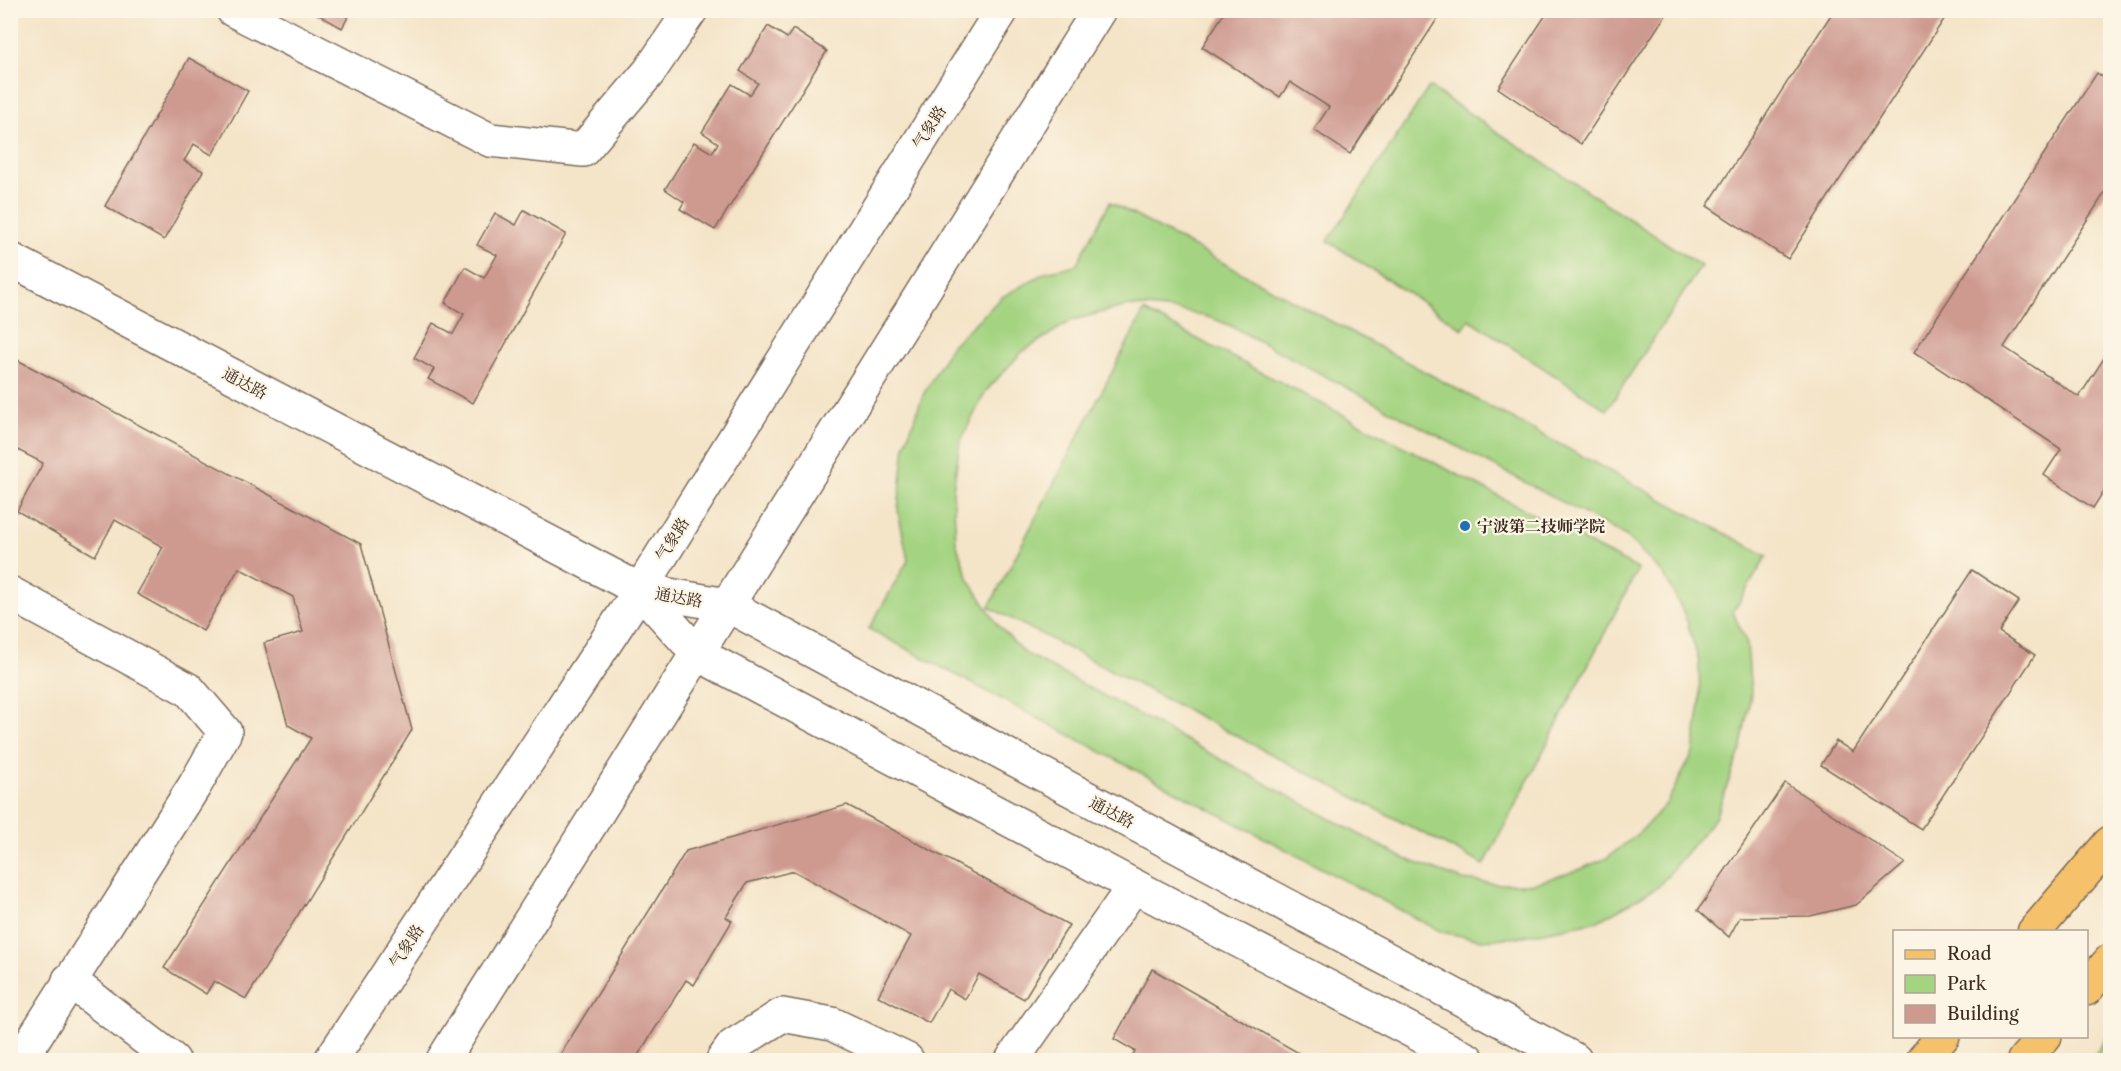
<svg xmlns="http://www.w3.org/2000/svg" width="2121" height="1071" font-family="'Libre Caslon Text','Noto Serif SC',serif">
  <rect width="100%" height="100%" fill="#fcf5e5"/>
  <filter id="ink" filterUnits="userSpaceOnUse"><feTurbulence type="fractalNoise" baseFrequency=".0167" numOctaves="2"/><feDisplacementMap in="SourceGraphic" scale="12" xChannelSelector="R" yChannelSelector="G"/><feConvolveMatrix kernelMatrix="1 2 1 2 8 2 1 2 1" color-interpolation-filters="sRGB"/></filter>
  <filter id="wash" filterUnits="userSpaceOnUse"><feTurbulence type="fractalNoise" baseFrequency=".008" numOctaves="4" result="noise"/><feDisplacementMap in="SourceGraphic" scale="24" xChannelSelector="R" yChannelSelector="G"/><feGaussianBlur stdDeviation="1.35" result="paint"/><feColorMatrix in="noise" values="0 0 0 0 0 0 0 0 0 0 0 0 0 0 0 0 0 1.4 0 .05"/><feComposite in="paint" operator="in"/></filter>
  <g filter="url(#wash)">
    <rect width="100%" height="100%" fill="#f4e4c8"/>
    <g fill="#a4d482" stroke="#707f50" stroke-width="1.5" fill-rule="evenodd">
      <path d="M1429,87L1701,266L1607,410L1469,319L1463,329L1328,241Z"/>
      <path d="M1110,202L1767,556L1733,612L1747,644L1751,694L1740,751L1715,818L1658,887L1598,921L1519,937L1482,940L1442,932L869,629L908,560L898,510L905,445L923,395L951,346L1002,297L1046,272L1076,265ZM1127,306C1165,308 1194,310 1229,325L1626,536L1664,575L1685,615L1699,661L1700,704L1693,753L1666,804L1640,832L1607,858L1576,871L1532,884H1498L1463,880L1403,858L1023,652L997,624L969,580L956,543L953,490L960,442L986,391L1022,352L1072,320Z"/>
      <path d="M1144,311L1638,569L1484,865L989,607Z"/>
      <path d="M2110,1033V1060H2091Z"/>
    </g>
    <g id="blocks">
      <g fill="#ce9a90">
        <path d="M310,10H352L342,28Z"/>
        <path d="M1226,10H1443L1350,154L1314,130L1329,107L1290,82L1280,97L1202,47Z"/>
        <path d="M1549,10H1669L1581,144L1498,88Z"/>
        <path d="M1834,10H1950L1788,259L1707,206Z"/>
        <path d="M768,26L787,38L793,29L827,51L715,230L680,209L684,202L665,189L694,142L712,153L718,143L702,132L732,84L750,95L758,83L740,71Z"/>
        <path d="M189,58L248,91L212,155L194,144L184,161L203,171L164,240L105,206Z"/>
        <path d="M2097,73L2110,82V185L2004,347L2079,397L2110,349V481L2093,508L2044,475L2061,449L1914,352Z"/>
        <path d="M524,210L566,234L473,403L428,379L434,369L414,358L433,323L453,334L464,314L445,303L465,267L484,278L497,255L477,245L495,213L516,225Z"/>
        <path d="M10,356L361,544L412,730L246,999L214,981L206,994L164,968L311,738L288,725L264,643L303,632L293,597L239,568L203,631L137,594L163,547L115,520L95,556L17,511L43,463L14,448L10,454Z"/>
        <path d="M1972,570L2019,601L1999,632L2035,655L1921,829L1821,765L1836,741L1853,752Z"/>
        <path d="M1785,783L1905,863L1856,905L1810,916L1740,917L1729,937L1698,910Z"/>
        <path d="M847,805L1069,925L1024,999L979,974L965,999L948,989L929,1023L878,996L911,936L794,871L747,883L726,917L732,921L694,985L686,980L635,1060H557L686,851Z"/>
        <path d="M1152,969L1311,1060H1130L1135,1051L1114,1039Z"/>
      </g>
    </g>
  </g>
  <g filter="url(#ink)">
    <use href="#blocks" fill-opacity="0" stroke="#7c6b5a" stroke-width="1.5"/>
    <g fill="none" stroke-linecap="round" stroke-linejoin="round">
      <g stroke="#7c6b5a" stroke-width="36">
        <g id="minor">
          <path d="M233,10L490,140L583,150L649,72L691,10"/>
          <path d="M10,259L640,590"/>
          <path d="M10,593L189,690L225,732L195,785L20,1060"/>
          <path d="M69,980L173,1060"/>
          <path d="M331,1060L640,590L1002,10"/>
          <path d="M443,1060L1099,10"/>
          <path d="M723,1060L733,1046L782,1015L832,1024L907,1060"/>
          <path d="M1012,1060L1134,886"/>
          <path d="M1468,1060L1134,886L698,654L640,590L727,605L1575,1060"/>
        </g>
      </g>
      <g stroke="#7c6b5a" stroke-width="36">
        <g id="major">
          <path d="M2034,932L2110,843"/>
          <path d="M2086,989L2110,961"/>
          <path d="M1923,1060L1943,1036"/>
          <path d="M2024,1060L2045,1036"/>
        </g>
      </g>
      <use href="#minor" stroke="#fff" stroke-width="33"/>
      <use href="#major" stroke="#f5c16b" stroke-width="33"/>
    </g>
  </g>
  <circle fill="#1f6fb2" stroke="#fcf5e5" stroke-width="2" cx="1465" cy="526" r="6"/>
  <g text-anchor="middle" stroke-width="4.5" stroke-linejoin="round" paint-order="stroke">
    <g font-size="16" fill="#3b2a1e" stroke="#fcf5e5">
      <text transform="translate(929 127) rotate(-58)" y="6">气象路</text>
      <text transform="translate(245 383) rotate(28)" y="6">通达路</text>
      <text transform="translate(672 539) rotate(-58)" y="6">气象路</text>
      <text transform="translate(679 597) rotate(10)" y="6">通达路</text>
      <text transform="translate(1112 812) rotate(28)" y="6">通达路</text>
      <text transform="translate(406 946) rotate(-57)" y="6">气象路</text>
    </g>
    <g font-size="16" font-weight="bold" fill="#3b2a1e" stroke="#fcf5e5" text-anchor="start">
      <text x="1477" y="532">宁波第二技师学院</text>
    </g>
  </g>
  <rect width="2121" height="1071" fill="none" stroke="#fcf5e5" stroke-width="36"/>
  <rect x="1893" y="930" width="195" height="108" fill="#fcf5e5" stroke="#afa495" stroke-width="1.5"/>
  <rect x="1905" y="950" width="30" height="9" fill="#f5c16b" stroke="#afa495" stroke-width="1.5"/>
  <text x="1947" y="960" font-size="18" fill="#3b2a1e">Road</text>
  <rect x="1905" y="975" width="30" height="18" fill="#a4d482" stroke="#afa495" stroke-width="1.5"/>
  <text x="1947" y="990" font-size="18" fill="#3b2a1e">Park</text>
  <rect x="1905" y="1005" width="30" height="18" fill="#ce9a90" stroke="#afa495" stroke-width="1.5"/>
  <text x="1947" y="1020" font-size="18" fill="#3b2a1e">Building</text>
</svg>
